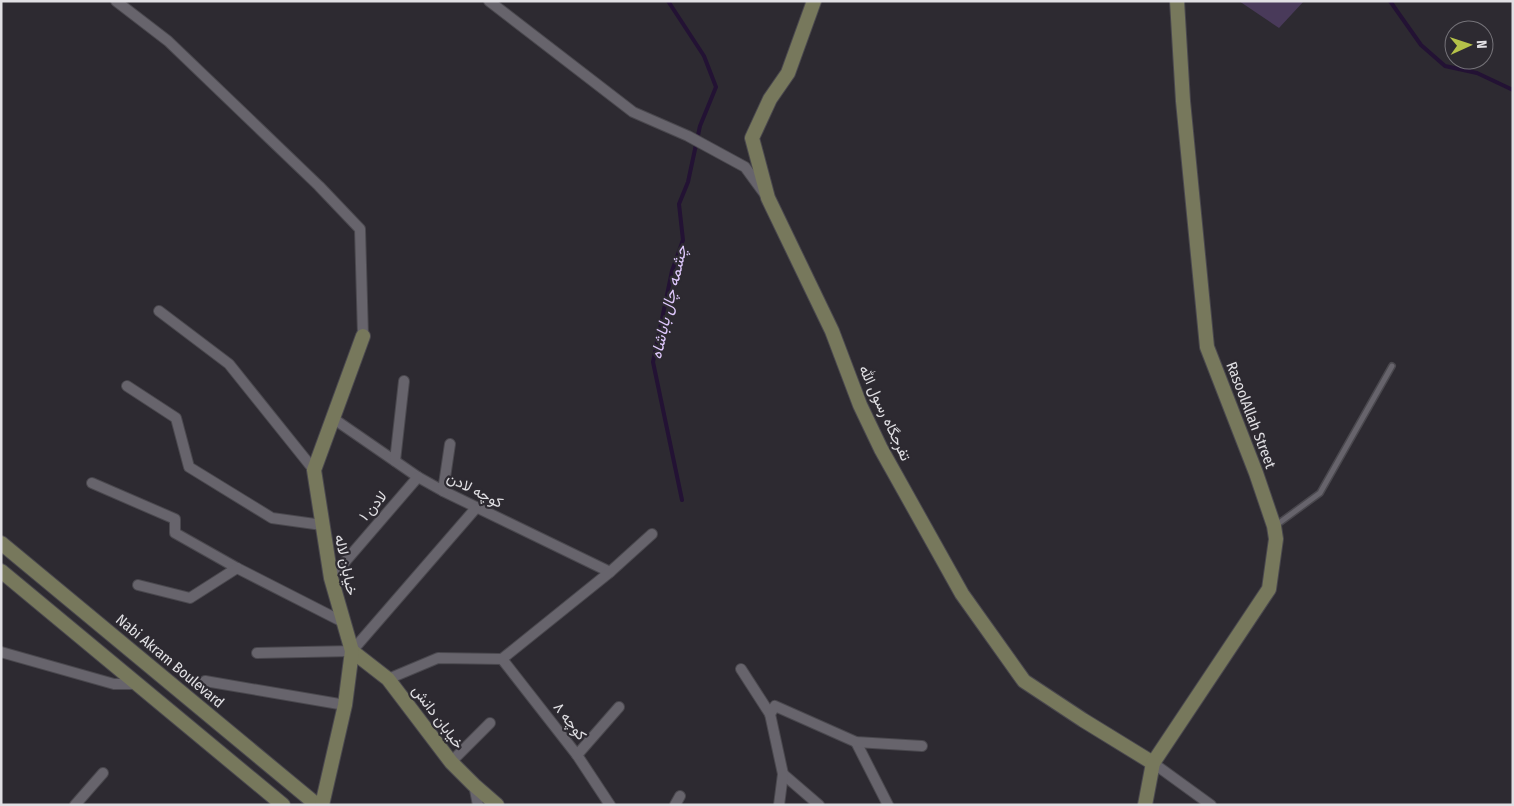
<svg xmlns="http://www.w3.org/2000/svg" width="1514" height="806" font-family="'Fira Sans Condensed',Vazirmatn,sans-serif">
  <rect width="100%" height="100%" fill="#2d2a31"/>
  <path fill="#493a5a" d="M1239,1H1304L1279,28Z"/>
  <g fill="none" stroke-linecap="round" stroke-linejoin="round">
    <g stroke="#231234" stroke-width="4">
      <path d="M668,1L704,56L716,87L700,126L688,182L679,204L683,240L672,271L653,362L682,500"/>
      <path d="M1390,1L1421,45L1445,66L1477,73L1513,90"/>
    </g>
    <g stroke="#4a484e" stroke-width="8">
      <path id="lane" d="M1275,526L1320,493L1392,366"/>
    </g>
    <g stroke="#4a484e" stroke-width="12">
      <g id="street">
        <path d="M116,1L168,41L319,186L360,229L363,336"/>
        <path d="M489,1L633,112L688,136L745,167L764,193"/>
        <path d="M159,311L229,364L314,470"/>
        <path d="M127,386L176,418L189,467L272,518L322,525"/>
        <path d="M334,419L418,477L443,491L610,572"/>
        <path d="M395,461L404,381"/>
        <path d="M92,483L175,519V533L237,568L343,622"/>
        <path d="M443,491L450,444"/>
        <path d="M331,578L418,477"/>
        <path d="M138,585L190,598L237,568"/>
        <path d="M1,652L114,684H136"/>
        <path d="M257,653L352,651L476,508"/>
        <path d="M502,659L577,755L610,805"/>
        <path d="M741,669L770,714"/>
        <path d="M388,679L438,658L502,659L610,572L652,534"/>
        <path d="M205,681L345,705"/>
        <path d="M856,742L888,805"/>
        <path d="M577,755L619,707"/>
        <path d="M451,762L490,723"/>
        <path d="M1153,763L1211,805"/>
        <path d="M783,774L819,805"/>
        <path d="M474,785L478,805"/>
        <path d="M75,805L103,773"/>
        <path d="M675,805L680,796"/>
        <path d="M779,805L783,774L770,714L775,706L856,742L922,746"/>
      </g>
    </g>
    <g stroke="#4a484e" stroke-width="16">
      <g id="secondary">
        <path d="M814,1L788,73L770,99L752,138L768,198L832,331L860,405L881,449L962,594L1024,681L1083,720L1153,763"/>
        <path d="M1,543L317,805"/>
        <path d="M1,571L283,805"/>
        <path d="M352,651L388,679L451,762L474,785L497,805"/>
        <path d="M322,805L345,705L352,651L331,578L314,470L363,336"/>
        <path d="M1145,805L1153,763L1269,589L1276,539L1274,526L1256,473L1207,347L1183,101L1177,1"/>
      </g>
    </g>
    <use href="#lane" stroke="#67646c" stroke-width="5"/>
    <use href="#street" stroke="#67646c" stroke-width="10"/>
    <use href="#secondary" stroke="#77785c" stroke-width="14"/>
  </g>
  <g text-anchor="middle" stroke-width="4.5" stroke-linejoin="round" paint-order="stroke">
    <g font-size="15" fill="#e1e0e4" stroke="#2d2a31">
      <text transform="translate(885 413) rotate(65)" y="5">تفرجگاه رسول الله</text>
      <text transform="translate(1251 415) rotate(69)" y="5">RasoolAllah Street</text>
      <text transform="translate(475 490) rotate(27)" y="5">کوچه لادن</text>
      <text transform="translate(373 506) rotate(-49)" y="5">لادن ۱</text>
      <text transform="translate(346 565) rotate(78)" y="5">خیابان لاله</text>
      <text transform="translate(170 661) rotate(40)" y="5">Nabi Akram Boulevard</text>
      <text transform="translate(438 717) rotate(53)" y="5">خیابان دانش</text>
      <text transform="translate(570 721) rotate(52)" y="5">کوچه ۸</text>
    </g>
    <g font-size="16" font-style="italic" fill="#dfc8fd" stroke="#2d2a31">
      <text transform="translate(668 302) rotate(-77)" y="6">چشمه چال باباشاه</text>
    </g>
  </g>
  <rect width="1514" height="806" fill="none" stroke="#e1e0e4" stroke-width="5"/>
  <g transform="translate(1469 45) rotate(87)"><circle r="24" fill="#2d2a31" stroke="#757379"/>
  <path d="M0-4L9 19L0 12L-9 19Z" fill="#b5c249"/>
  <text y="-8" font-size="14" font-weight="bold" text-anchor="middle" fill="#e1e0e4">N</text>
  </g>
</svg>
